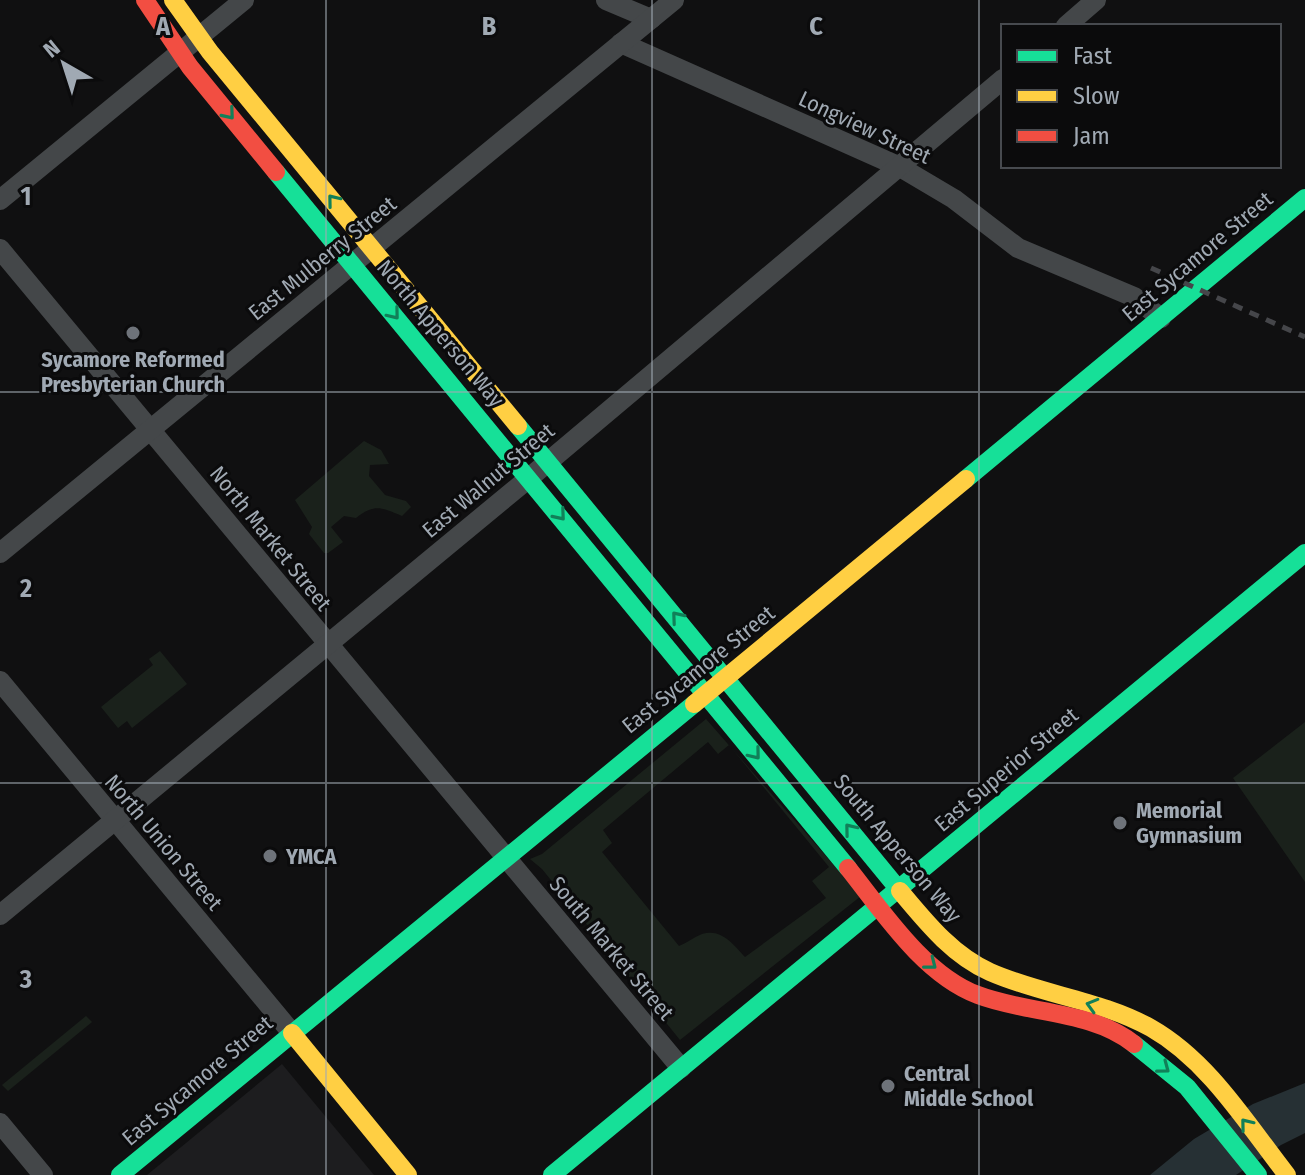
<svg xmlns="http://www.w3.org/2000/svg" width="1305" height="1175" font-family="'Fira Sans Condensed',sans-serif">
  <rect width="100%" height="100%" fill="#101011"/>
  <path fill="#1d1d1f" d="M282,1064L374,1175H147Z"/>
  <g fill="#1a211b" fill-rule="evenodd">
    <path d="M364,441L381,450L389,464L370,465L369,476L385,495L406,501L411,507L402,516C382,508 375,503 356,518L344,516L331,527L343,542L328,553H324L309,534L312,527L295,500Z"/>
    <path d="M160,651L187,684L132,728L127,721L118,728L101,707L153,665L149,659Z"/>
    <path d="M706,719L861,896L680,1040L542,869L530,859L542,854ZM708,742L718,754L729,745L829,867L812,881L826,898L745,957C733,944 721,928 702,934C694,937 687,943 679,946L602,852L612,843L603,830Z"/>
    <path d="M1305,722V882L1233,778Z"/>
    <path d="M86,1016L92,1022L8,1091L2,1085Z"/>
  </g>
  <path fill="#263034" d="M1305,1083V1133L1281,1145L1236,1175H1150L1194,1139L1253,1104Z"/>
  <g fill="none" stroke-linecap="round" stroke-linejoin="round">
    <g stroke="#444749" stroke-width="20">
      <path d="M606,0L651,19"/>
      <path d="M1066,26L1096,0"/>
      <path d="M621,43L900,167L954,199L1018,248L1134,297L1161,318"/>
      <path d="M0,200L244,0"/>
      <path d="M0,249L681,1068"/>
      <path d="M0,553L674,0"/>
      <path d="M0,681L292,1033"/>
      <path d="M0,915L529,478L1003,79"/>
      <path d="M0,1123L43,1175"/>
    </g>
    <g stroke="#16e098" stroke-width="18">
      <path d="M276,172L848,868"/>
      <path d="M518,426L900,891"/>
      <path d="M966,479L1305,198"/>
      <path d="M1134,1044L1187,1087L1258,1175"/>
      <path d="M120,1175L694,704"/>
      <path d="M552,1175L1305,553"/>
    </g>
    <g stroke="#ffcf43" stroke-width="18">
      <path d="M173,0L210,52L518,426"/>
      <path d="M694,704L966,479"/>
      <path d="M900,891C926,922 952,955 990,972C1042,995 1101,1000 1151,1028C1209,1061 1247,1124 1287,1175"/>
      <path d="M292,1033L408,1175"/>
    </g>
    <g stroke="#f24e42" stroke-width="18">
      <path d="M145,0L190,67L276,172"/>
      <path d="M848,868C883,912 924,975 978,995C1027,1014 1092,1010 1134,1044"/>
    </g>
    <path stroke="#45464a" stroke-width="5" stroke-dasharray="10 8" stroke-linecap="butt" d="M1151,268L1305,337"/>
  </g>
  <defs><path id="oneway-chevron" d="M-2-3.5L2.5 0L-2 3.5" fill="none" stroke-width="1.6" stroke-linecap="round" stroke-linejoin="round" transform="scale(2)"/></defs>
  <g stroke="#118059">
    <use href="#oneway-chevron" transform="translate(229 114) rotate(50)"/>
    <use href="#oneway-chevron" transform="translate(333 200) rotate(-129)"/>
    <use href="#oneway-chevron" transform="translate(394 314) rotate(51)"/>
    <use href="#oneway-chevron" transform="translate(560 515) rotate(50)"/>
    <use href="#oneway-chevron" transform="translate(677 617) rotate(-130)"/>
    <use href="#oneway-chevron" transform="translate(755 754) rotate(51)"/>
    <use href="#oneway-chevron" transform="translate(850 829) rotate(-129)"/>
    <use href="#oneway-chevron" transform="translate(931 964) rotate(38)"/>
    <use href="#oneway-chevron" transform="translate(1092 1005) rotate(-164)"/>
    <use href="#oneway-chevron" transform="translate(1164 1068) rotate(37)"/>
    <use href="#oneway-chevron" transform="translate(1246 1124) rotate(-129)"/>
  </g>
  <path fill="none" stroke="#a0a9b3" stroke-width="2" stroke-opacity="0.55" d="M326,0V1175M652,0V1175M979,0V1175M0,392H1305M0,783H1305"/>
  <g fill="#6e737a" stroke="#0b0b0c" stroke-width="3">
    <circle cx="133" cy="333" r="8"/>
    <circle cx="1120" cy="823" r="8"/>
    <circle cx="270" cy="856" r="8"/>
    <circle cx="888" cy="1086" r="8"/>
  </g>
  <g text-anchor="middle" stroke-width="6" stroke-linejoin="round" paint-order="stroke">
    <g font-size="22" fill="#a0a9b3" stroke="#0b0b0c">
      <text transform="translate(865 127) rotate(25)" y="8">Longview Street</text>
      <text transform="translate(1197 256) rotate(-40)" y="8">East Sycamore Street</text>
      <text transform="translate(322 258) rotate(-39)" y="8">East Mulberry Street</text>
      <text transform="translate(441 333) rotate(50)" y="8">North Apperson Way</text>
      <text transform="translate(488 480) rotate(-40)" y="8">East Walnut Street</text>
      <text transform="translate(271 538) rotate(51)" y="8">North Market Street</text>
      <text transform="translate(698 669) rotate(-39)" y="8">East Sycamore Street</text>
      <text transform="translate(1006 769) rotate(-40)" y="8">East Superior Street</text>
      <text transform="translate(164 842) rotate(50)" y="8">North Union Street</text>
      <text transform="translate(898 848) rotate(50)" y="8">South Apperson Way</text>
      <text transform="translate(612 948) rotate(50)" y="8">South Market Street</text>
      <text transform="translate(197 1080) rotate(-40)" y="8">East Sycamore Street</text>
    </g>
    <g font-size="22" font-weight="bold" fill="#a0a9b3" stroke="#0b0b0c" text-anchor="start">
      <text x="133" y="367" text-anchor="middle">Sycamore Reformed<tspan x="133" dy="25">Presbyterian Church</tspan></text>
      <text x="1136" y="818">Memorial<tspan x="1136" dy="25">Gymnasium</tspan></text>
      <text x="286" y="864">YMCA</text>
      <text x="904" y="1081">Central<tspan x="904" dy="25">Middle School</tspan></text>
    </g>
  </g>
  <g font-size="26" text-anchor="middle" font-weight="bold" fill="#a0a9b3" stroke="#0b0b0c" stroke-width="6" stroke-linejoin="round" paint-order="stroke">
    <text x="163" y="35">A</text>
    <text x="489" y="35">B</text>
    <text x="816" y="35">C</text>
    <text x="26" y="205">1</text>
    <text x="26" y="597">2</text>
    <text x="26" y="988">3</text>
  </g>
  <rect x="1001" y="24" width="280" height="144" fill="#0b0b0c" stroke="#474a4f" stroke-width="2"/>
  <rect x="1017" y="50" width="40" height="12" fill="#16e098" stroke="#474a4f" stroke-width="2"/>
  <text x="1073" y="64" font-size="24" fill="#a0a9b3">Fast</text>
  <rect x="1017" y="90" width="40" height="12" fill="#ffcf43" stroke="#474a4f" stroke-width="2"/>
  <text x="1073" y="104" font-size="24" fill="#a0a9b3">Slow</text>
  <rect x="1017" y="130" width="40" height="12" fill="#f24e42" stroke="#474a4f" stroke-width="2"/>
  <text x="1073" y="144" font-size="24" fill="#a0a9b3">Jam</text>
  <g transform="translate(64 64) rotate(321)" stroke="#0b0b0c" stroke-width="6" paint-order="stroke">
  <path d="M0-6L14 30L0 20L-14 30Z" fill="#a0a9b3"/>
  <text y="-12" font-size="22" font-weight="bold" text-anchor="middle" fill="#a0a9b3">N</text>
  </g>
</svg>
